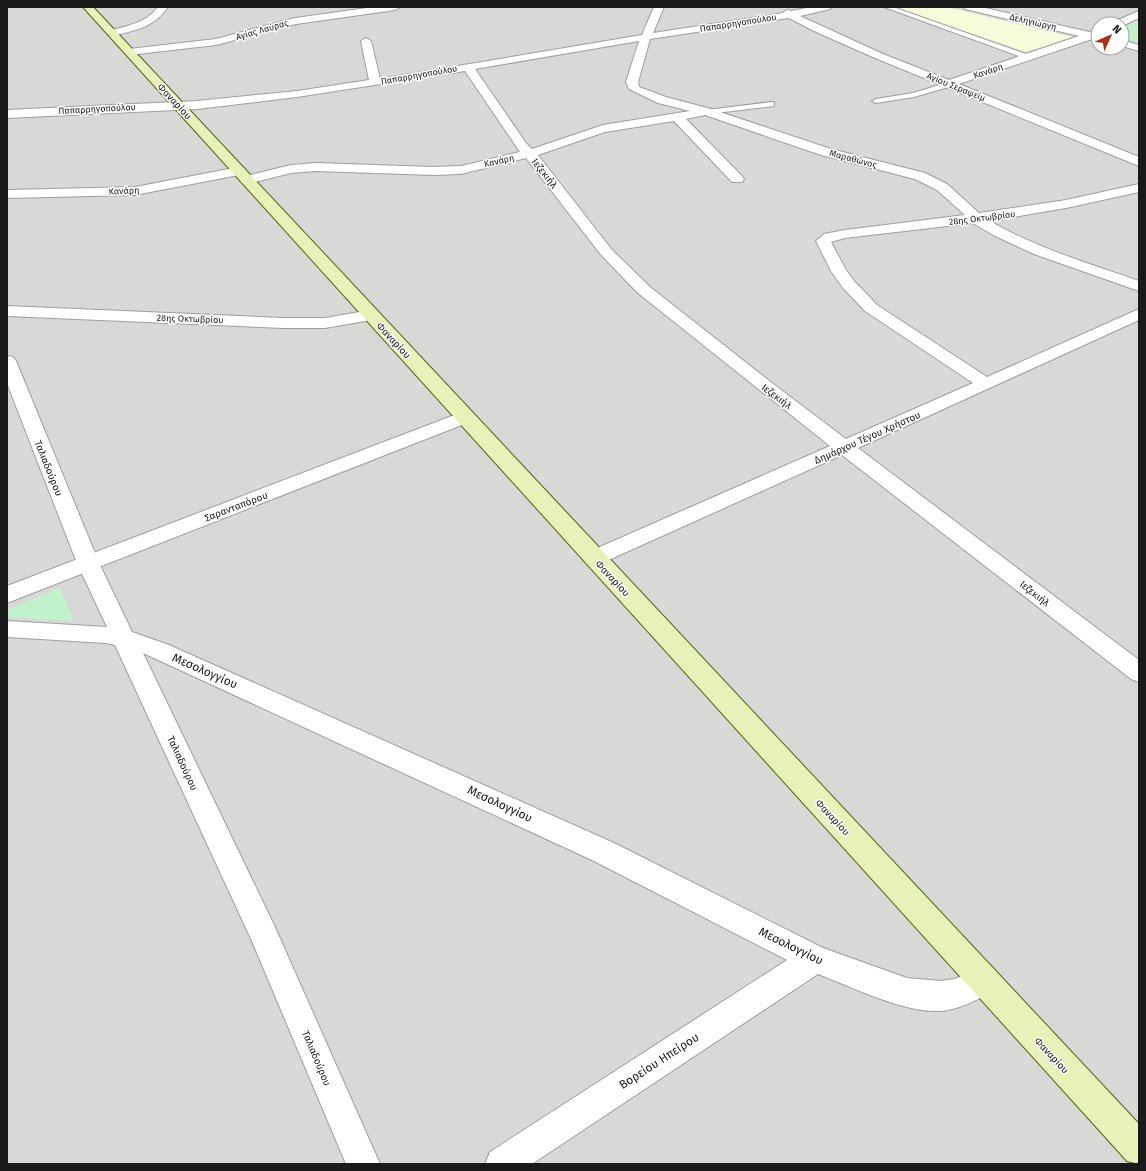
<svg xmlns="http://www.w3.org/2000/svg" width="1146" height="1171" font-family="'Fira Sans',sans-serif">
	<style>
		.residential { fill: #d8d8d7; fill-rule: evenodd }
		.education { fill: #f6fbda }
		.park { fill: #c0f3cc }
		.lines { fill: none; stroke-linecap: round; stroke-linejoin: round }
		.service-casing { stroke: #9e9e9e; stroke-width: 2 }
		.minor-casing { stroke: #9e9e9e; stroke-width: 2 }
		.tertiary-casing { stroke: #9e9e9e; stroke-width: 2 }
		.secondary-casing { stroke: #4e640e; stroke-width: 2 }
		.service { fill: #fff; fill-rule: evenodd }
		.minor { fill: #fff; fill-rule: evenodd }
		.tertiary { fill: #fff; fill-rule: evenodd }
		.secondary { fill: #e6f2b8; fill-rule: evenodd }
		.labels { text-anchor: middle; stroke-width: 3; stroke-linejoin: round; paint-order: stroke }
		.far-street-label { font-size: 9px; fill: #1a1a1a; stroke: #fff }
		.street-label { font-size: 10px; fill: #1a1a1a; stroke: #fff }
		.near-street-label { font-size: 12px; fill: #1a1a1a; stroke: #fff }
	</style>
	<rect width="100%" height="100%" fill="#ebe9e1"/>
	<path class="residential" d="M7,7H1139V1164H7ZM1098,24H1122V48H1098Z"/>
	<polygon class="education" points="893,7 947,7 1073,37 1026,52"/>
	<g class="park">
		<polygon points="1139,19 1139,43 1122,39 1122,28"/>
		<polygon points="60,588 74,621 7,617 7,610"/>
	</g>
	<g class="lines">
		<g class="service-casing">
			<g id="service">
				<polygon points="884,7 893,7 1034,57 1033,59 1027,59"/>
				<polygon points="949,82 952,82 952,86 914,97 876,103 872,101 876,99 913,93"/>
				<polygon points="771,102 774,102 774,106 707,114 703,112 707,110"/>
			</g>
		</g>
		<g class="minor-casing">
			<g id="minor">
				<path d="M158,7H168C153,28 136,30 112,36L107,33L108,31C127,26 146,23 158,7Z"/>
				<polygon points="374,7 400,7 395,10 296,24 216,45 129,55 124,52 129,49 216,39 295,18"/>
				<path d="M654,7H664L653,33L773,15L782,13L787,10L791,11L812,7H832L830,9L800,16L883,54L949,80L1079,36L965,9L963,7H981L1089,32L1098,30V36L1095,38L959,84L1139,157V166L875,58L814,31L789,18L650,39L638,82L639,87L666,97L711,109L831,149L925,173L947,184L979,213L1066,200L1139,184V192L1066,208L990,221C1036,248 1088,263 1139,281V291L1034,254L995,236L973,223L845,238L831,242L846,270L855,282L877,305L987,377L1139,309V320L858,448L1139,660V682L1131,679L842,455L602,563L594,565L586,563L583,558L586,553L830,446L638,293L602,256L526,158L461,174L434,175L316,171L291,173L247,184L242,183L240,180L242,177L291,165L316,163L434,167L461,166L520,152L465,71L297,97L197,109L7,118V110L197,101L297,91L369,80L361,41L366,38L371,41L380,79L642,35ZM639,41L626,82L629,89L658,103L690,111L603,125L532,149L526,143L475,69ZM705,115L821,155L915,179L937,190L965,215L845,230L824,234L816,241L831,271L843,288L865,311L973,383L846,439L768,380L650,287L612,250L538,155L605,132L674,121L732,182H742L744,179L742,176L686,119Z"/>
				<polygon points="1139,11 1139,18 1122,26 1122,24 1112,24 1113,22"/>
				<polygon points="1122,40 1139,45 1139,51 1122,46"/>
				<polygon points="239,167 244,168 246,171 244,174 135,195 7,198 7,190 135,187"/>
				<polygon points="7,306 283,318 325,318 371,310 377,312 379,315 377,318 371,320 325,328 283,328 7,316"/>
				<path d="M7,356L13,357L16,361L99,563L132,632L169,645L614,843L823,948L907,978L940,981L955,979L984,966L995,971L999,981L995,991C977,999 960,1010 940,1011C904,1013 852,987 818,974L532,1164H485L490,1152L787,960L594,861L143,653L274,925L380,1164H346L251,939L115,645L106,643L7,637V621L107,627L77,563L7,383Z"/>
			</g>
		</g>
		<g class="tertiary-casing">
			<polygon id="tertiary" points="465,411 472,413 474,417 472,421 7,603 7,586"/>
		</g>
		<g class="secondary-casing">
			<polygon id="secondary" points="83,7 93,7 1139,1124 1139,1164 1127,1161"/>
		</g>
		<use href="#service" class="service"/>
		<use href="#minor" class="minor"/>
		<use href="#tertiary" class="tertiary"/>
		<use href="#secondary" class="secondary"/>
	</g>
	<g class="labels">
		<g class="far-street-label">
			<text transform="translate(1033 22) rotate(13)" y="3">Δεληγιώργη</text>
			<text transform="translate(738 23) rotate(-9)" y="3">Παπαρρηγοπούλου</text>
			<text transform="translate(262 30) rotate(-16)" y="3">Αγίας Λαύρας</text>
			<text transform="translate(988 71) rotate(-19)" y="3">Κανάρη</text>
			<text transform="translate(419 75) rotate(-10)" y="3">Παπαρρηγοπούλου</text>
			<text transform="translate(956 87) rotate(22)" y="3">Αγίου Σεραφείμ</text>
			<text transform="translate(97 109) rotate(-3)" y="3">Παπαρρηγοπούλου</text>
			<text transform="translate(853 159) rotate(15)" y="3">Μαραθώνος</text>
			<text transform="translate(499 161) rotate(-13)" y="3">Κανάρη</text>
			<text transform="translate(124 191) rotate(-3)" y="3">Κανάρη</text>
			<text transform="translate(982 218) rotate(-7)" y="3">28ης Οκτωβρίου</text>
			<text transform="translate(190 319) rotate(2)" y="3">28ης Οκτωβρίου</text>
		</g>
		<g class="street-label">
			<text transform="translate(175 101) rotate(47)" y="4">Φαναρίου</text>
			<text transform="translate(545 173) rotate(52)" y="4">Ιεζεκιήλ</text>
			<text transform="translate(394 340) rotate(47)" y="4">Φαναρίου</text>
			<text transform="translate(777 396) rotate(37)" y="4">Ιεζεκιήλ</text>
			<text transform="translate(867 437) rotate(-24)" y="4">Δημάρχου Τέγου Χρήστου</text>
			<text transform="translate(49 468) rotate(68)" y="4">Ταλιαδούρου</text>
			<text transform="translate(236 506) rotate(-21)" y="4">Σαρανταπόρου</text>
			<text transform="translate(613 578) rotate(47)" y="4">Φαναρίου</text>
			<text transform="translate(1035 593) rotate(38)" y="4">Ιεζεκιήλ</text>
			<text transform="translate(183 763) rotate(65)" y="4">Ταλιαδούρου</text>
			<text transform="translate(833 817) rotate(47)" y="4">Φαναρίου</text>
			<text transform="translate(1052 1055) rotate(47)" y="4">Φαναρίου</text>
			<text transform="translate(317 1058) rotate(67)" y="4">Ταλιαδούρου</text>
		</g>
		<g class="near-street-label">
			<text transform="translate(205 671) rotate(24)" y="4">Μεσολογγίου</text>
			<text transform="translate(500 804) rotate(25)" y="4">Μεσολογγίου</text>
			<text transform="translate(791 946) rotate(26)" y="4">Μεσολογγίου</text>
			<text transform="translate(659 1061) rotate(-33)" y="4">Βορείου Ηπείρου</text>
		</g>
	</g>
	<rect width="1146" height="1171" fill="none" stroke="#1a1a1a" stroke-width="16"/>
	<g transform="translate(1110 36) rotate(45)"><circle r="19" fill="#ffffff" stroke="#a3a3a3"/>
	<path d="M0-3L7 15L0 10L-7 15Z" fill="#b22b12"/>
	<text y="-6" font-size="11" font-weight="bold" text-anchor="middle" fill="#1a1a1a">N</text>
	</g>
</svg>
